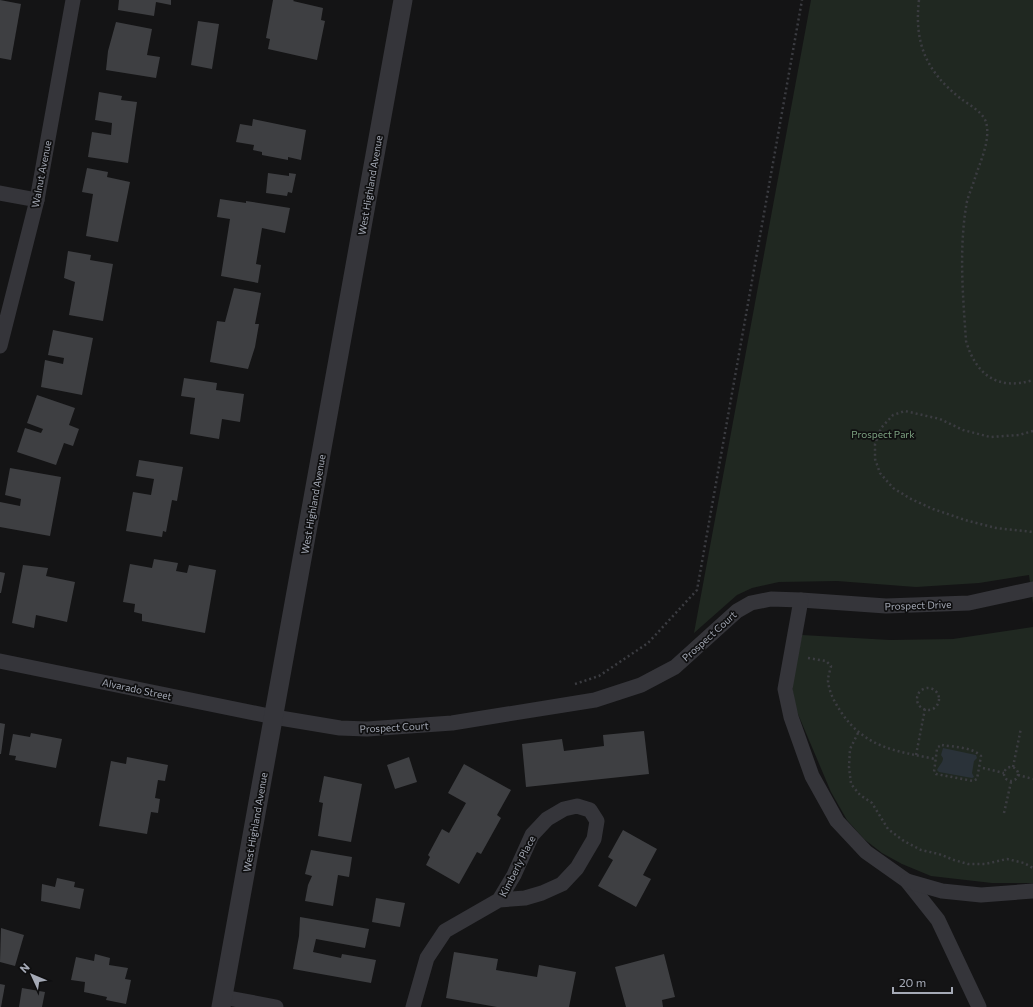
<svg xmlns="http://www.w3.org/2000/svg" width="1033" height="1007" font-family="Commissioner,sans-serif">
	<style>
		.green { fill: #202821 }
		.water { fill: #2a3239 }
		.building { fill: #3e3f42 }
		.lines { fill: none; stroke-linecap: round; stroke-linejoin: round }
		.path { stroke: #3b3c41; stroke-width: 2.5; stroke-dasharray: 2 3; stroke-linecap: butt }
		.minor { stroke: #35353a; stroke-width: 15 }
		.tertiary { stroke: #35353a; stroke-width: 19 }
		.labels { text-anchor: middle; stroke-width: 3.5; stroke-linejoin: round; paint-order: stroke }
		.street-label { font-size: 10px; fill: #a5aab6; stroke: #0f0f10 }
		.park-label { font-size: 10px; fill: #7ca180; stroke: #0f0f10 }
	</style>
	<rect width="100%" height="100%" fill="#141415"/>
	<g class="green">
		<polygon points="811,0 1033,0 1033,604 1029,575 979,583 916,587 837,581 779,582 752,588 737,595 694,633"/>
		<polygon points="1033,627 1033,883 992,883 931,876 902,864 882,853 864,839 847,820 831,792 795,707 792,684 802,635 890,640 953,639"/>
	</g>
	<path class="water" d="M943,748L976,755L977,758L974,761L972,773L974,777L972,778L939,772L937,770C939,765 943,763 943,758L941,755Z"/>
	<g class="building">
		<polygon points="0,0 21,4 11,60 0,58"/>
		<polygon points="119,0 171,0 171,5 156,2 154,16 118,10"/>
		<polygon points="273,0 294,0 293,1 323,8 321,20 325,21 317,60 268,49 270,39 266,38"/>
		<polygon points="198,21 219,24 212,69 191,65"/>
		<polygon points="116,22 152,29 147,55 160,57 156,78 106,70 108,51"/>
		<polygon points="99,92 122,96 121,100 137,102 128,163 88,157 92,132 111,135 112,123 95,120"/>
		<polygon points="253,119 306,130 301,160 288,157 288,160 262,155 262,152 253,150 254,145 236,142 240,124 252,126"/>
		<polygon points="87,168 108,172 107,177 130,182 118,242 86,236 93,194 82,192"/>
		<polygon points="268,173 289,176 289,173 296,174 292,193 288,192 287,196 266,193"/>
		<polygon points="220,199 246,203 246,201 290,208 285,233 262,228 256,264 261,265 258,283 221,276 230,219 217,217"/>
		<polygon points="68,251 91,255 90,260 113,264 103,321 69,315 75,282 64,278"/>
		<polygon points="234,288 261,293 255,324 259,324 255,347 248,369 210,362 217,321 225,322"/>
		<polygon points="53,330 93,338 82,395 41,387 45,360 63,364 64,358 48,355"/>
		<polygon points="184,378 217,383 216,390 244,394 240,422 222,419 219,439 190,434 195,398 181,396"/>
		<polygon points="37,395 75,408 69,425 79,429 73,446 64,443 56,465 17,452 25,428 41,433 43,429 27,423"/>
		<polygon points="139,460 183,467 177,501 172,500 166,532 163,531 162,537 126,531 133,492 151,495 154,479 136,476"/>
		<polygon points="10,468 61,477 50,536 0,527 0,502 20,506 21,499 5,495"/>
		<polygon points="154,559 178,563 176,571 187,573 189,565 216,570 205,633 142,621 142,614 134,612 135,604 123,602 130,564 152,568"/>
		<polygon points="23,565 48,568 46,576 75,582 67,622 36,615 34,628 12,623"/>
		<polygon points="0,572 5,573 1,593 0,593"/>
		<polygon points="0,723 5,724 1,754 0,754"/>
		<polygon points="644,731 649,774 526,787 522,744 562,739 564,751 604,746 603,735"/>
		<polygon points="31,733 62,739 56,768 15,760 16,756 9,755 13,734 30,737"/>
		<polygon points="127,757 168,765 165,781 158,780 155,798 160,799 158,813 151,812 147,834 99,826 111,761 126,764"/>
		<polygon points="409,757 417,782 395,789 387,765"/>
		<polygon points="464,764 511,790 497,815 501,818 481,854 477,852 459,884 426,865 430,857 428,855 442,829 449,833 466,803 448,793"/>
		<polygon points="324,776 362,784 351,842 318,836 323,803 319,802"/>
		<polygon points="623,830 657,849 643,875 651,879 636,907 598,886 613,860 608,857"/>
		<polygon points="311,850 352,857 349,877 338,875 333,906 305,901 308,885 312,876 305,874"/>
		<polygon points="57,878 75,882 74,887 84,889 80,909 41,901 42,884 55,887"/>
		<polygon points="376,898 405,903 400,927 372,922"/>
		<polygon points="300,917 369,929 365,948 316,939 313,952 341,958 342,954 376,960 371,983 293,969 299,936"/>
		<polygon points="1,928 24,935 15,966 0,962"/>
		<polygon points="454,952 498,959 496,970 537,977 539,965 576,972 569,1007 497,1007 446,998"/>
		<polygon points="95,954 110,958 109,965 128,968 125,979 131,980 126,1004 106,1000 107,997 84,992 85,982 71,980 76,957 94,961"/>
		<polygon points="664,954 675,997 662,1000 663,1007 626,1007 615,967"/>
		<polygon points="0,984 5,985 1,1007 0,1007"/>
		<polygon points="22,988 45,992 42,1007 19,1007"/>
	</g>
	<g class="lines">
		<g class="path">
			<path d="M919,0C914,43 926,71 960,98C969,105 982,111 986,122C991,140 980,162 975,178C972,188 967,198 966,207C959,252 963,296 966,341C976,375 998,391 1033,380"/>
			<polyline points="1033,431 1019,435 990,437 963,430 940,419 905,411 893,415 881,428 875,444 875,459 880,473 893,488 911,499 933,509 965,520 996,528 1033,532"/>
			<path d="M808,658L826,661L831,666C830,671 828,676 828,681C829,692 835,703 841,712C865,748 896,751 935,759"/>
			<polyline points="575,684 599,676 648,643 697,590 802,0"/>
			<circle cx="928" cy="699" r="11"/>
			<polyline points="858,733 850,749 849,767 851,784 860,795 872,803 888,829 904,841 921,850 939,854 954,860 968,864 985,864 1007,859 1024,863 1033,868"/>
			<path d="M942,745C954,747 972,747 981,756L977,779L973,781L936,774L934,772L937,749L938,747Z"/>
			<polyline points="916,755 925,709"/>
			<circle cx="1011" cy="774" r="7"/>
			<polyline points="1013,767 1021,728"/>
			<polyline points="983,768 1004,773"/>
			<polyline points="1018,775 1033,779"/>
			<polyline points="1004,813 1011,782"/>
		</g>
		<g class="minor">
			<polyline points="0,193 37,200"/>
			<polyline points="0,346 37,200 73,0"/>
			<polyline points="801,600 886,606 969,603 1033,589"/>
			<polyline points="0,661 274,717 340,728 367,729 452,723 595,700 641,685 675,667 737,611 751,603 771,599 801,600 785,689 791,717 812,776 837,821 866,852 907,881 938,920 979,1007"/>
			<polyline points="907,881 942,891 981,895 1033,891"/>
			<polyline points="223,997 276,1007"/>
			<polyline points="413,1007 427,958 445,931 499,900 525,898 542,893 562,884 577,868 594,839 597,821 590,810 577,806 564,809 547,819 532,835 514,875 499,900"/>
		</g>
		<polyline class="tertiary" points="221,1007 403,0"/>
	</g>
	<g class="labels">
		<g class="street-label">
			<text transform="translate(41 174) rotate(-79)" y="4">Walnut Avenue</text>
			<text transform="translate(370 185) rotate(-80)" y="4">West Highland Avenue</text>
			<text transform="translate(313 504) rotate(-80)" y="4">West Highland Avenue</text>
			<text transform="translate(918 605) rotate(-2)" y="4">Prospect Drive</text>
			<text transform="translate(709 636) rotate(-42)" y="4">Prospect Court</text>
			<text transform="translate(137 689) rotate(12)" y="4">Alvarado Street</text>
			<text transform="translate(394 727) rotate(-3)" y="4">Prospect Court</text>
			<text transform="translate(255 822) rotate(-80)" y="4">West Highland Avenue</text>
			<text transform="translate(517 866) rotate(-63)" y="4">Kimberly Place</text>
		</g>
		<g class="park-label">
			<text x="883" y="438">Prospect Park</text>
		</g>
	</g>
	<g transform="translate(32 975) rotate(314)" stroke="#0f0f10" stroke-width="3" paint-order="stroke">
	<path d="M0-3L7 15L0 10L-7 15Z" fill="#a5aab6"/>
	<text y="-6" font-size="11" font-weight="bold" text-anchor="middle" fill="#a5aab6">N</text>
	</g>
	<path d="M893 987v6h59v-6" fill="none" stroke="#a5aab6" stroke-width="2"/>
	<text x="899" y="987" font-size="12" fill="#a5aab6" stroke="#0f0f10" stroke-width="3" paint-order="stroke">20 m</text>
</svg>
